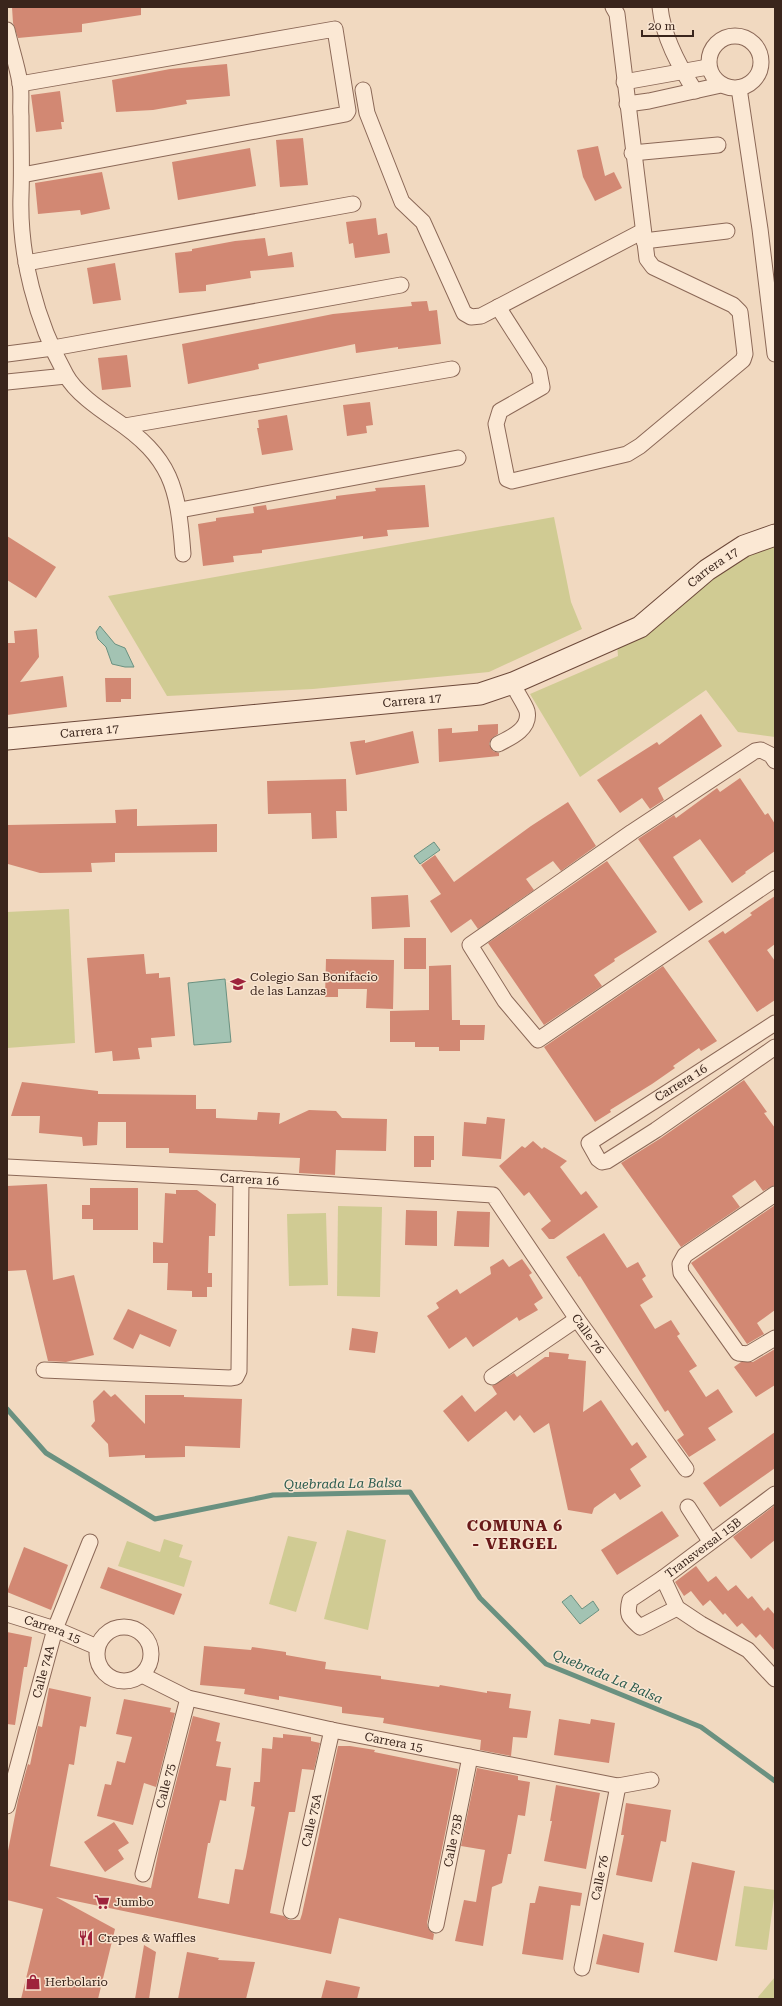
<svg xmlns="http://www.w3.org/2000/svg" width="782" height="2006" font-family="'Roboto Serif',serif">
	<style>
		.green { fill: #d0cb93 }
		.water { fill: #a3c3b3; stroke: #6a9180 }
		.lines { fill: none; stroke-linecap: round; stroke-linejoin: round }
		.stream { stroke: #6a9180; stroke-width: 5 }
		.building { fill: #d28873 }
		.street-casing { stroke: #8b6857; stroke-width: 17 }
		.secondary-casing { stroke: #6d493a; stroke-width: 23 }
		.street { stroke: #fbe8d4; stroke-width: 15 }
		.secondary { stroke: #fbe8d4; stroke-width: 21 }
		.labels { text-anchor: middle; stroke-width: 3; stroke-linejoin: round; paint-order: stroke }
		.street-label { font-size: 12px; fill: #3a251c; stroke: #f8e4d0 }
		.poi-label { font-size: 12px; fill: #3a251c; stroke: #f8e4d0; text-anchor: start }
		.water-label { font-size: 13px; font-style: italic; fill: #2a5b4e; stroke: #f8e4d0 }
		.district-label { font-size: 16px; font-weight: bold; letter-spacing: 1px; fill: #691919; stroke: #f8e4d0 }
	</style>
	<rect width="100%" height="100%" fill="#f1d9c0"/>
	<g class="green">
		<polygon points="554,517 571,602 582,629 489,672 313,689 167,696 108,596"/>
		<polygon points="775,541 775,737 738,732 706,690 580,777 530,694 618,656 617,644 710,575"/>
		<polygon points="69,909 75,1043 7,1048 7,912"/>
		<polygon points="338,1206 382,1207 380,1297 337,1296"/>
		<polygon points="326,1213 328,1285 289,1286 287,1214"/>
		<polygon points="347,1530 386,1540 368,1630 324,1619"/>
		<polygon points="288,1536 317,1542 296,1612 269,1604"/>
		<polygon points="164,1539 183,1545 179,1557 192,1561 184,1587 118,1566 127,1541 160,1552"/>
		<polygon points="744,1886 775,1890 767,1950 735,1946"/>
		<polygon points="775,1977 775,1999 759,1999 758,1997"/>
	</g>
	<g class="water">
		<polygon points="100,626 115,644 125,648 134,667 125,667 112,664 106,647 98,639 96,632"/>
		<polygon points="434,842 440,850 420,864 414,856"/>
		<polygon points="225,979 231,1042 194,1045 188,983"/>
		<polygon points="571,1595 582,1609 593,1601 599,1610 580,1624 562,1602"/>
	</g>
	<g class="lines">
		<polyline class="stream" points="7,1409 46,1453 155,1519 273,1495 410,1492 480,1598 546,1664 701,1727 775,1781"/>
	</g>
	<g class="building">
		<polygon points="12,7 141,7 141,15 82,24 82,32 18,38 13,23"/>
		<polygon points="227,64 230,96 186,100 187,104 153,110 116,112 112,80 170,69"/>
		<polygon points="60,91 64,122 61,122 62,129 36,132 31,95"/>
		<polygon points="303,138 308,185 280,187 276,140"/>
		<polygon points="598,146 605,176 614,172 622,188 595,201 583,177 577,150"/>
		<polygon points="250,148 256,186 178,200 172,162"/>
		<polygon points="102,172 110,209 81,215 80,210 38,214 35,183"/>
		<polygon points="376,218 378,235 387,233 390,253 355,258 353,243 349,244 346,222"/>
		<polygon points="265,238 268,256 292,252 294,267 250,271 251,278 206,285 206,291 179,293 175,253 192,251 192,249 235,241"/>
		<polygon points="115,263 121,300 93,304 87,268"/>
		<polygon points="427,301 429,311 437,310 441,344 398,349 398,347 356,353 355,344 258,364 259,369 188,384 182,344 333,314 412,306 411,302"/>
		<polygon points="127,355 131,387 102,390 98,358"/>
		<polygon points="370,402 373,425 366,426 367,433 347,436 343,405"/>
		<polygon points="287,415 293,450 262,455 257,428 259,428 258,420"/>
		<polygon points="425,485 429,527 387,530 388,536 363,539 363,536 262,550 262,553 233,556 234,562 203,566 198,524 216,521 216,518 254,513 253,507 266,505 267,510 336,499 336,496 376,491 375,488"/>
		<polygon points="7,536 56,567 36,598 7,580"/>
		<polygon points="37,629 39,657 20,682 63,676 67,707 7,715 7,643 15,643 14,631"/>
		<polygon points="105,678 131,678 131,699 121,699 121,702 106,702"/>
		<polygon points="701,714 722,746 658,788 664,800 650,809 642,798 620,813 597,780 657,742 659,745"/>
		<polygon points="498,724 498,734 491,739 489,744 493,751 499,753 499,756 439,762 438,729 452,728 452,733 478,731 478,725"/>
		<polygon points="413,731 419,763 356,775 350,742 365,740 365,743"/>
		<polygon points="740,778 765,815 768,813 775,824 775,851 745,872 746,873 732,883 700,839 673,857 703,902 689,911 638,839 674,815 676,818 717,788 720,792"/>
		<polygon points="346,779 347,811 336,811 337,838 312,839 311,813 268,814 267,781"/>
		<polygon points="568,802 596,846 561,871 553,861 526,879 534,890 478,929 471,919 451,933 430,901 441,894 421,865 435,855 454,882 531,826"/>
		<polygon points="137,809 137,826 217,824 217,852 115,853 115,862 91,863 92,872 40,873 8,864 7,825 116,823 115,810"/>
		<polygon points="607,861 657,932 614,959 615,961 594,975 602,986 544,1025 488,943"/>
		<polygon points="408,895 410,927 372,929 371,897"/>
		<polygon points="775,896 775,944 767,950 775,961 775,1000 757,1012 708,941 723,931 725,934 752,915 750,913"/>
		<rect x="404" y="938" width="22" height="31"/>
		<polygon points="144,954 146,974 159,973 159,978 170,977 175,1036 151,1038 152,1047 138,1048 140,1059 113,1061 112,1051 95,1053 87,958"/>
		<polygon points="326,959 394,960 393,1009 366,1008 367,989 338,989 338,997 325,997"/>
		<polygon points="451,965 452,1020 460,1020 460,1025 485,1025 484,1040 460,1040 460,1051 439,1051 439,1047 415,1047 415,1042 390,1042 390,1011 429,1010 429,966"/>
		<polygon points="663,966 717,1041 701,1051 699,1048 673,1066 675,1068 652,1084 610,1110 611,1112 595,1122 544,1047"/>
		<polygon points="744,1080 767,1112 764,1113 775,1128 775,1185 763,1191 755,1180 732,1196 740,1207 681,1247 621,1163 661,1138"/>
		<polygon points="22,1082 98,1091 98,1094 196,1095 196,1109 216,1109 216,1118 257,1120 258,1112 280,1113 279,1124 309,1110 336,1111 342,1118 387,1119 386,1151 336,1150 335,1175 299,1173 300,1158 169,1153 169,1148 126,1148 126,1122 98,1122 97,1145 83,1146 82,1137 39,1133 40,1116 11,1116"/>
		<polygon points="487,1117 505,1119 501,1159 462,1156 464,1122 486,1124"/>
		<polygon points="414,1136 434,1136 434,1160 431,1160 431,1167 414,1167"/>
		<polygon points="533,1141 542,1149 544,1147 567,1161 560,1167 581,1195 586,1191 598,1207 554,1239 549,1239 541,1229 551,1221 529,1192 524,1196 499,1166 522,1146 525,1148"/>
		<polygon points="47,1184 53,1280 74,1275 94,1355 66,1362 48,1361 26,1270 8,1271 7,1186"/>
		<polygon points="90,1188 138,1188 138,1230 93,1230 93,1219 82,1219 82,1205 90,1205"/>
		<polygon points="176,1190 197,1190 216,1204 215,1236 209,1236 208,1273 212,1273 212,1287 207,1287 207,1297 192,1297 192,1291 167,1290 168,1263 153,1263 153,1242 163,1243 165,1193 176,1194"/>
		<polygon points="775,1205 775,1310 757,1323 764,1334 747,1344 691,1263"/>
		<polygon points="406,1210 437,1211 437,1246 405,1245"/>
		<polygon points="457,1211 490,1212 489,1247 454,1246"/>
		<polygon points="604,1233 627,1268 638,1262 646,1276 642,1279 653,1297 640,1305 655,1329 671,1320 680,1334 677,1336 697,1366 689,1371 706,1397 718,1389 733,1412 708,1428 716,1440 689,1457 677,1440 684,1435 668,1410 665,1412 580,1276 579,1277 566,1257"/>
		<polygon points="503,1259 509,1267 522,1259 532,1273 529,1275 543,1298 534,1304 538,1310 519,1321 517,1317 473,1347 466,1337 449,1349 427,1316 439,1308 436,1303 457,1289 460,1294 491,1274 490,1267"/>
		<polygon points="128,1309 177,1330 170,1347 140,1334 133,1349 113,1339"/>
		<polygon points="352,1328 378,1332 375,1353 349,1350"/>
		<polygon points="775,1349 775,1385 756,1397 734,1367 741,1362 753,1362"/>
		<polygon points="549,1352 569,1354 568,1359 586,1361 583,1412 601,1400 632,1446 637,1442 647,1457 630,1469 641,1486 620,1500 615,1493 594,1508 592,1514 568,1510 549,1423 534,1433 520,1415 514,1421 506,1411 468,1442 443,1411 462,1395 475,1412 497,1394 492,1386 514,1373 517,1377 545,1357 549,1357"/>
		<polygon points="104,1390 111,1397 115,1394 145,1424 145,1395 184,1395 184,1397 242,1399 240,1448 185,1446 185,1457 145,1458 145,1455 109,1457 108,1444 91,1426 95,1421 93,1401"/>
		<polygon points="775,1432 775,1468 720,1507 703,1483"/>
		<polygon points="775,1505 775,1540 751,1559 733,1537"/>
		<polygon points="662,1511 679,1536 617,1575 601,1550"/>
		<polygon points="24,1547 68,1565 51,1610 7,1592"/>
		<polygon points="696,1566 708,1582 716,1576 728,1591 736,1585 748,1599 752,1596 764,1611 768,1607 775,1615 775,1651 760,1634 756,1638 742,1623 737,1627 725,1613 723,1615 710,1600 703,1606 691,1591 684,1596 675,1582"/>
		<polygon points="108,1567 182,1594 174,1615 100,1588"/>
		<polygon points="7,1632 32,1637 27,1667 24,1667 15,1725 7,1724"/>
		<polygon points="204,1646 251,1650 252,1647 286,1652 286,1655 326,1662 325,1669 381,1676 381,1679 439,1687 440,1685 487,1693 487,1691 511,1694 509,1708 531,1711 527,1738 513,1737 511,1756 480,1750 481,1740 383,1723 384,1718 342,1713 342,1707 279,1696 279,1700 244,1694 245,1689 200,1685"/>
		<polygon points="49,1688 91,1697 86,1727 80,1726 74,1765 69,1764 50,1866 151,1888 159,1849 193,1716 220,1723 216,1741 221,1742 216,1766 231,1768 226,1801 220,1800 210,1843 208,1843 198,1898 229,1904 235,1869 243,1870 246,1857 255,1807 251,1806 254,1782 260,1782 262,1748 272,1749 273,1737 283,1738 283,1734 311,1737 311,1741 320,1743 314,1770 302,1769 295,1812 289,1812 270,1913 284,1916 289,1920 300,1920 302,1914 338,1746 350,1746 375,1750 374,1752 458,1769 427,1923 428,1928 434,1934 433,1940 339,1918 331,1954 56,1897 115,1929 98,1999 21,1999 43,1909 7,1900 7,1856 18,1800 28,1764 30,1765 38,1726 42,1727"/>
		<polygon points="124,1699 171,1708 170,1712 175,1713 156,1787 144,1783 133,1825 97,1816 105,1784 111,1785 117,1761 125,1763 132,1737 116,1734"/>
		<polygon points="559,1719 590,1724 591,1719 615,1723 609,1763 554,1755"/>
		<polygon points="477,1768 518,1776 518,1780 530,1782 525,1816 518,1815 511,1854 508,1854 502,1883 492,1887 483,1946 455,1941 464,1900 476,1902 485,1850 461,1846"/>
		<polygon points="556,1785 600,1793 586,1869 544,1861 552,1821 550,1821"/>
		<polygon points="626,1803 671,1810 666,1842 661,1841 652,1882 616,1875 624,1835 621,1835"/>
		<polygon points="114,1822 129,1843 118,1850 124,1859 105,1872 84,1842"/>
		<polygon points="692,1862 735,1871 717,1961 674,1952"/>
		<polygon points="539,1886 582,1893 580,1906 571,1905 563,1960 522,1954 530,1903 535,1903"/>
		<polygon points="603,1934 644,1943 639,1973 596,1964"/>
		<polygon points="144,1945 156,1952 149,1999 135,1999"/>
		<polygon points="187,1952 219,1958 218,1960 255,1962 246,1999 178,1999"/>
		<polygon points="326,1980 360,1987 357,1999 321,1999"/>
	</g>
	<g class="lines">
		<g class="street-casing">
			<g id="street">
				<path d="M660,7C663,37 679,66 695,91"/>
				<path d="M7,30C11,48 17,65 20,83C22,94 20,106 21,116C21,143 22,169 21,195C19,256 36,321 66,375C75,392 98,408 114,419C172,458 178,487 183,554"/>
				<circle cx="735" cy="62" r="26"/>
				<polyline points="624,82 708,67"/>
				<polyline points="20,84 335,29 348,111 346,114 22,175"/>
				<polyline points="739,88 760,229 775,354"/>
				<polyline points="363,90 367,113 402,202 423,222 464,313 471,317 481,316 643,231"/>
				<polyline points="627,104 649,101 721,85"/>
				<polyline points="632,153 718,145"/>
				<polyline points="644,241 727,231"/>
				<polyline points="26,263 353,204"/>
				<polyline points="498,307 539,371 542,387 500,411 496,424 507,479 512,481 627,454 640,446 743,360 745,354 740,312 733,305 653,267 647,259 617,14 613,7"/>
				<polyline points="7,354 53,348 401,285"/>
				<polyline points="7,382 66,376"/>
				<polyline points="125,426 452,369"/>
				<polyline points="180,510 458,458"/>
				<path d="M498,744C510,738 531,729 527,711C524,702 516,693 513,683"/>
				<polyline points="775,761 771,755 761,750 755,751 632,832 470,945 505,1001 538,1040 775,879"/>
				<polyline points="775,1023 589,1143 598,1159 602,1162 607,1161 656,1130 775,1047"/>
				<path id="s1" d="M7,1167L241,1179L493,1195L577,1319L686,1469"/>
				<polyline points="775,1194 685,1255 680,1264 681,1273 738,1353 748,1354 775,1338"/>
				<polyline points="44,1370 230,1378 236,1377 239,1371 241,1179"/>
				<polyline points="492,1377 577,1319"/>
				<polyline points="688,1507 710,1541"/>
				<polyline points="663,1578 677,1608 701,1624 748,1650 775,1679"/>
				<path id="s2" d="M677,1608L640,1627C629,1617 626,1615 630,1600L663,1578L775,1494"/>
				<path id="s3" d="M7,1614L55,1629L97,1647"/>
				<circle cx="124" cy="1654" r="27"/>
				<path id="s4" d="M142,1675L188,1698L332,1730L618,1786L651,1780"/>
				<path id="s5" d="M7,1806L55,1629L90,1542"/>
				<path id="s6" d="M143,1874L188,1698"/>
				<path id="s7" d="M291,1911L332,1730"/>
				<path id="s8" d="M436,1925L470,1757"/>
				<path id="s9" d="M582,1968L618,1786"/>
			</g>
		</g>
		<g class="secondary-casing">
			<g id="secondary">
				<path id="s10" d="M7,739L480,694L513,683L640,627L707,570L744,546L775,535"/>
			</g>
		</g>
		<use href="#street" class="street"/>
		<use href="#secondary" class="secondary"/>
	</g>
	<defs>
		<g id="school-bare" transform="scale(1.2)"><path d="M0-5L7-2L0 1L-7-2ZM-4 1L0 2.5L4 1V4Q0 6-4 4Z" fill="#9e233c" stroke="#f8e4d0" stroke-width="2.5" paint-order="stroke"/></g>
		<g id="supermarket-bare" transform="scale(1.2)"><path d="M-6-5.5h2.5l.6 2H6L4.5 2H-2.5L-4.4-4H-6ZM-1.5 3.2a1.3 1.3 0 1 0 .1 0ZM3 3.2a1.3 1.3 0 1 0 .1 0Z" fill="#9e233c" stroke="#f8e4d0" stroke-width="2.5" paint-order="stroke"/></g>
		<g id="restaurant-bare" transform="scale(1.2)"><path d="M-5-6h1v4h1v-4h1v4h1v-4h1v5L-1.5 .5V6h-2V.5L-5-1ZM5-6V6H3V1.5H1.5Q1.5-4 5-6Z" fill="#9e233c" stroke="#f8e4d0" stroke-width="2.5" paint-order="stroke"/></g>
		<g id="shop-bare" transform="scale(1.2)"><path d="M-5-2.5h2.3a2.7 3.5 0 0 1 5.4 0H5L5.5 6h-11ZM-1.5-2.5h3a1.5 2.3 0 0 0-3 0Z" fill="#9e233c" stroke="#f8e4d0" stroke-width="2.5" paint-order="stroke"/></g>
	</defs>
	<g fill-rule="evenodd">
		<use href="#school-bare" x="238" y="984"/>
		<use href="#supermarket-bare" x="102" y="1902"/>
		<use href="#restaurant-bare" x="86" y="1938"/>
		<use href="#shop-bare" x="33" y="1982"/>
	</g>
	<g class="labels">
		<g class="street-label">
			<text dy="4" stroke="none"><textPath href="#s10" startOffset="743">Carrera 17</textPath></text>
			<text dy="4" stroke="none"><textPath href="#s10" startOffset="407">Carrera 17</textPath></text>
			<text dy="4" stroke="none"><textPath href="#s10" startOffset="83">Carrera 17</textPath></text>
			<text transform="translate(681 1083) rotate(-32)" y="4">Carrera 16</text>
			<text dy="4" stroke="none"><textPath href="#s1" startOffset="243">Carrera 16</textPath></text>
			<text dy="4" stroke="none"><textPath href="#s1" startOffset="655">Calle 76</textPath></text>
			<text dy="4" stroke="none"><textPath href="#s2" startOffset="163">Transversal 15B</textPath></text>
			<text dy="4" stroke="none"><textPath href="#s3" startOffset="48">Carrera 15</textPath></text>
			<text dy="4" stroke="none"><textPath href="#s5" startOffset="139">Calle 74A</textPath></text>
			<text dy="4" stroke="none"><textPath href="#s4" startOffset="262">Carrera 15</textPath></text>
			<text dy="4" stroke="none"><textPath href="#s6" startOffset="91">Calle 75</textPath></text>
			<text dy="4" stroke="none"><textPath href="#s7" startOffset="93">Calle 75A</textPath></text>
			<text dy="4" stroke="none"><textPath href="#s8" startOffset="86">Calle 75B</textPath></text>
			<text dy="4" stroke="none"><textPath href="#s9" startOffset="92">Calle 76</textPath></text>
		</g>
		<g class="poi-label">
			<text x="250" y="981">Colegio San Bonifacio<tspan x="250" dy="14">de las Lanzas</tspan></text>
			<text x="114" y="1906">Jumbo</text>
			<text x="98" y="1942">Crepes &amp; Waffles</text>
			<text x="45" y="1986">Herbolario</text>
		</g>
		<g class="water-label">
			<text transform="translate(343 1483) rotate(-1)" y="5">Quebrada La Balsa</text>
			<text transform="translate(608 1676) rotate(23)" y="5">Quebrada La Balsa</text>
		</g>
		<g class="district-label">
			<text x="515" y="1531">COMUNA 6<tspan x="515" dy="18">- VERGEL</tspan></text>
		</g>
	</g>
	<rect width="782" height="2006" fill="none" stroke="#3a251c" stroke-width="16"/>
	<path d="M642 30v6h51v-6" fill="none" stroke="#3a251c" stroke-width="2"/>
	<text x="648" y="30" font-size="12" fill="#3a251c" stroke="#f8e4d0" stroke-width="3" paint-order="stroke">20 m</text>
</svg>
